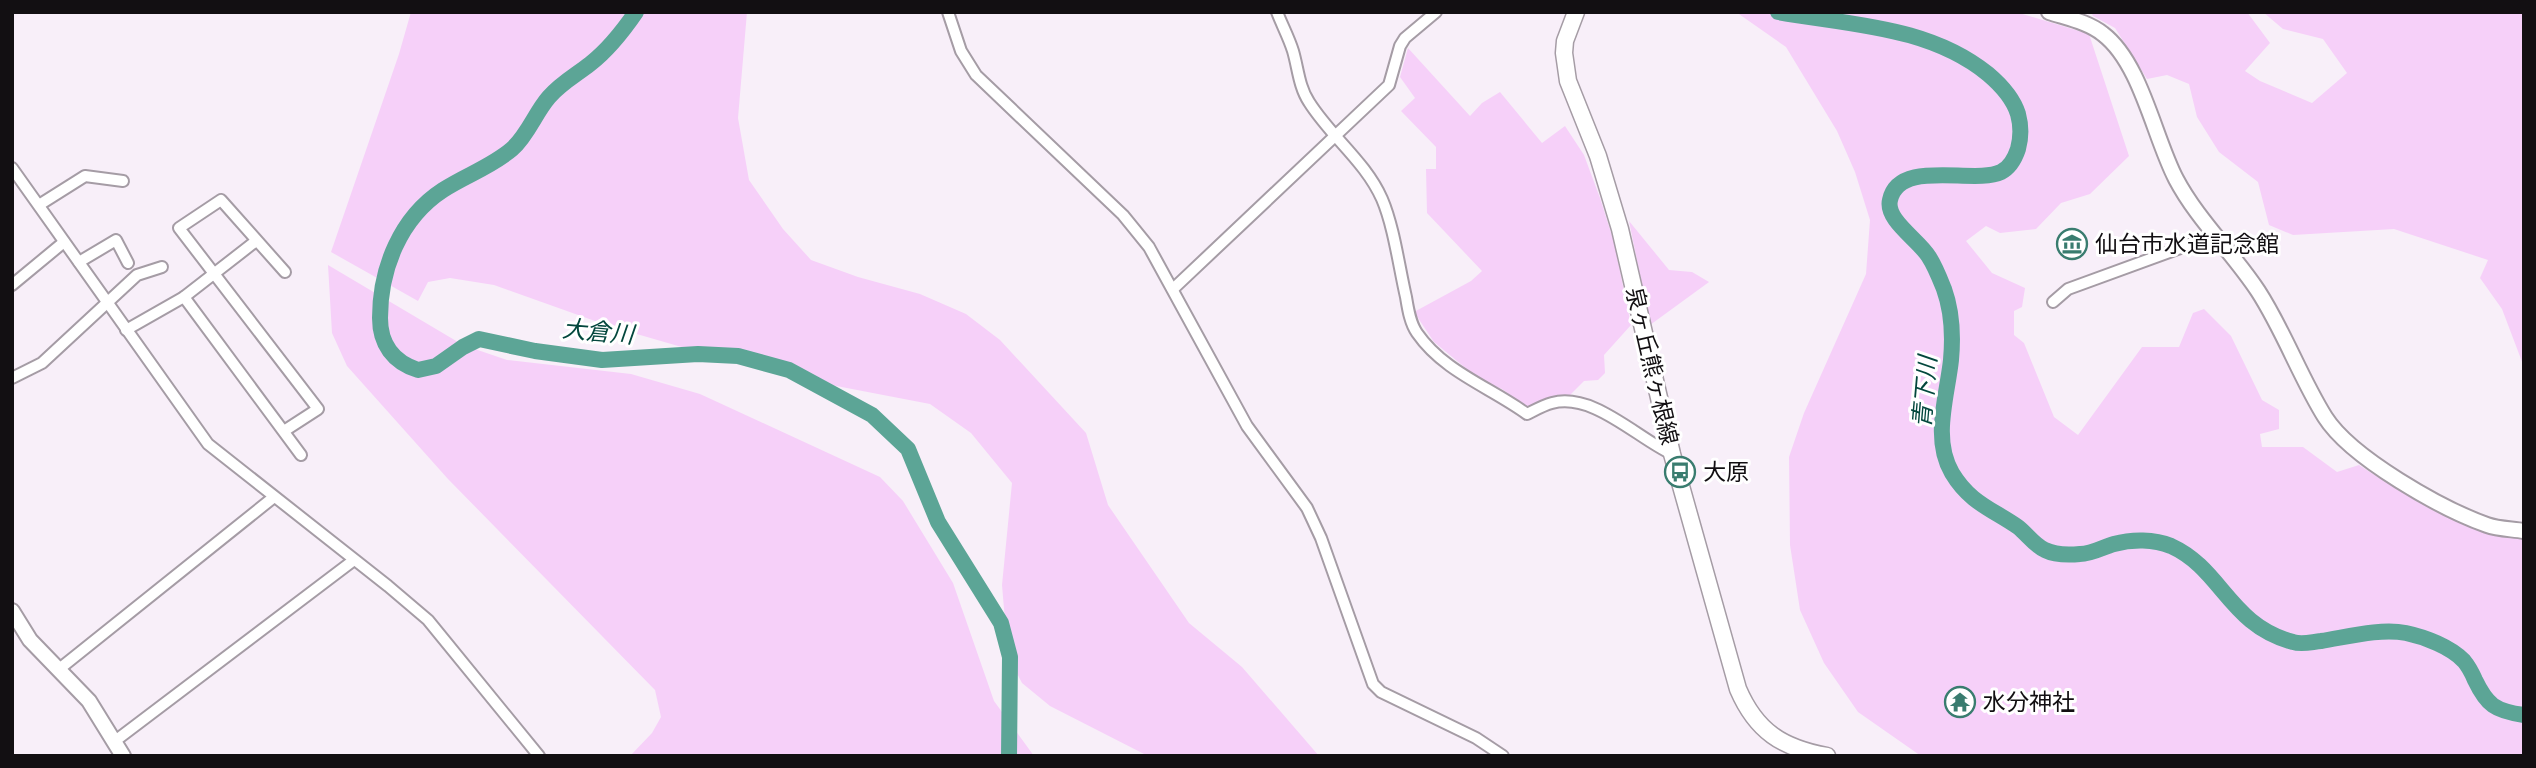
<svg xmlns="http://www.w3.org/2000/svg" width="2536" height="768" font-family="'IBM Plex Sans','Noto Sans JP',sans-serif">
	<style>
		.green { fill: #f6d0f9 }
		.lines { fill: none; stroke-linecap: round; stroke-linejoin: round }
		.river { stroke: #5ca596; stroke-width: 16 }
		.minor-casing { stroke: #a59ca5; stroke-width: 14 }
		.tertiary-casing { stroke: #a59ca5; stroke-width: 18 }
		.secondary-casing { stroke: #a59ca5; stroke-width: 19 }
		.minor { stroke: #fff; stroke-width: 10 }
		.tertiary { stroke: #fff; stroke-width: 14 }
		.secondary { stroke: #fff; stroke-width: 16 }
		.labels { text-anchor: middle; stroke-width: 6; stroke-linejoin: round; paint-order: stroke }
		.poi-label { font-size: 23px; fill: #120f12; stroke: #fff; text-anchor: start }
		.street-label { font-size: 23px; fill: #120f12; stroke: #fff }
		.water-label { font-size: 24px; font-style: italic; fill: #03473d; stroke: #fff }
	</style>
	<rect width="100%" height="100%" fill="#f8eff9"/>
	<g class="green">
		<polygon points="411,12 747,12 738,118 749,180 783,229 811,260 858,277 920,294 966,314 1000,340 1086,433 1108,505 1189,623 1242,667 1319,756 1148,756 1050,706 1022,683 1008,656 1002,585 1012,483 971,433 930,404 800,379 692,350 609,326 494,285 450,278 428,282 418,301 331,252 399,54"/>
		<path d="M1736,12H2016L2089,34L2129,156L2090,194L2061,203L2036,229L2000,233L1986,226L1966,241L1992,273L2025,288L2022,307L2014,311V335L2024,343L2054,417L2078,435L2142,347H2179L2193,313L2204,309L2231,336L2262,400L2279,410V429L2260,434L2262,447H2303L2337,472L2359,465C2409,497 2463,535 2524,538V756H1921L1858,712L1824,663L1800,610L1790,545L1789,457L1804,413L1866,274L1870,220L1855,172L1837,131L1786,47Z"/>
		<polygon points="2091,12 2247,12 2270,43 2245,71 2260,81 2312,103 2347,73 2323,39 2283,29 2263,12 2524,12 2524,367 2502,309 2480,278 2488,260 2394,229 2293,235 2269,225 2258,182 2219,152 2197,117 2189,84 2167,75 2147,79 2115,28 2093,16"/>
		<polygon points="1408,48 1470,116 1482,103 1500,92 1542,143 1565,126 1584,155 1600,198 1614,242 1631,325 1604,355 1605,373 1598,380 1584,381 1568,397 1528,408 1502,389 1480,380 1434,342 1414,312 1471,281 1482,271 1427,213 1426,169 1436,169 1436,147 1401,111 1415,98 1400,77"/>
		<polygon points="1629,221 1669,270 1692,272 1709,282 1650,325"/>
		<polygon points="328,265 463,345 507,360 631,374 700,394 880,477 903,501 953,583 994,701 1034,756 630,756 652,733 661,717 655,690 448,479 347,366 332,333"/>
	</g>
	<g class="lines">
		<g class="river">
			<path d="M636,12C623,31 608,50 590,64C576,75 561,83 549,97C535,113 528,135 512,149C491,167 466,175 443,190C400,218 380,269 380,318C380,344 393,362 418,370L436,366L463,347L479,339L535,351L602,360L698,354L738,356L789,370L872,415L908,449L938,522L1001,623L1010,657L1009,756"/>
			<path d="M1778,12C1850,25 1929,26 1988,74C2001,85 2013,98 2018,114C2021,125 2021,138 2018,149C2015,158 2009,168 2001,172C1974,185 1899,158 1890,200C1885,220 1919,240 1929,257C1935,266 1940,279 1944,289C1952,311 1953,338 1951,360C1947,397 1932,439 1952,473C1970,503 1992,509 2018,527C2027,534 2034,545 2045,550C2055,555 2069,555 2080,554C2092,554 2103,547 2114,544C2132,539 2154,539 2171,546C2222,569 2229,625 2293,642C2302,645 2311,642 2321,641C2347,637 2380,628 2406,633C2425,637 2451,647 2464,661C2469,667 2472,673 2475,680C2487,705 2495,711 2524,715"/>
		</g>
		<g class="minor-casing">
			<g id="minor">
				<polyline points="948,12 961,51 976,75 1123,215 1149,247 1247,426 1307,508 1321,538 1373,684 1381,692 1476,738 1503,756"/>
				<path d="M1277,12C1282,25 1289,38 1293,51C1298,68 1299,87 1309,102C1331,137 1365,161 1382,199C1394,227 1399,267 1406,297C1408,309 1410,323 1417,333C1444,372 1490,387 1527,414C1535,410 1544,405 1552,403C1593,392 1637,438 1672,454"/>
				<polyline points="12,168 208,444 388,586 428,620 539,756"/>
				<polyline points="39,205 85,176 123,181"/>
				<polyline points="79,262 116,240 128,263"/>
				<polyline points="12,285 64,242"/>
				<polyline points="1173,289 1389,85 1400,46 1405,38 1436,12"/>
				<polyline points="184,297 301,455"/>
				<polyline points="2053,302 2068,289 2216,235"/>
				<polyline points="126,330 184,297 256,241"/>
				<polyline points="12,378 42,363 137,275 162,267"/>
				<polyline points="284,431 318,409 179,228 221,200 285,272"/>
				<polyline points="58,670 274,497"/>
				<polyline points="115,741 354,560"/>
			</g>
		</g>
		<g class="tertiary-casing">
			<g id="tertiary">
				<path d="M2049,12C2067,18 2088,22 2103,34C2141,63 2154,137 2176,179C2197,219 2233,253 2258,291C2284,331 2300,377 2325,417C2351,458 2442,509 2487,525C2498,529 2512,529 2524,531"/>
				<polyline points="12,611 30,640 89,701 123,756"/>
			</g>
		</g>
		<g class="secondary-casing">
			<path id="secondary" d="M1576,12L1565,41L1564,53L1568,81L1598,156L1620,229L1672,454L1738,689C1756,731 1782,748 1827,756"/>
		</g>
		<use href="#minor" class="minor"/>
		<use href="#tertiary" class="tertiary"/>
		<use href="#secondary" class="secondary"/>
	</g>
	<defs>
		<g id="museum-ring" transform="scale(1.575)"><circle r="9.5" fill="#fff" stroke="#397c6f" stroke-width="1.5"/><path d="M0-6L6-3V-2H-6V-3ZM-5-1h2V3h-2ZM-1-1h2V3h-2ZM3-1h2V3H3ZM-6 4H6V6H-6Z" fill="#397c6f"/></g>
		<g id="bus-ring" transform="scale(1.575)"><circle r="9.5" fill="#fff" stroke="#397c6f" stroke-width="1.5"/><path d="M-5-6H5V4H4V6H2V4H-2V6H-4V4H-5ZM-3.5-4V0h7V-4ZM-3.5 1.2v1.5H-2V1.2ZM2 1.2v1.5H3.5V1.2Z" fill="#397c6f"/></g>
		<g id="temple-ring" transform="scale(1.575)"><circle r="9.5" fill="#fff" stroke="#397c6f" stroke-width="1.5"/><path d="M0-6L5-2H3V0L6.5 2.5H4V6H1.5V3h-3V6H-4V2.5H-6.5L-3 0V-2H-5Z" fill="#397c6f"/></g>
	</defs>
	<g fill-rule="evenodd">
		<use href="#museum-ring" x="2072" y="244"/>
		<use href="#bus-ring" x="1680" y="472"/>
		<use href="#temple-ring" x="1960" y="702"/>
	</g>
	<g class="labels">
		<g class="poi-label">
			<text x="2095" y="252">仙台市水道記念館</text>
			<text x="1703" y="480">大原</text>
			<text x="1983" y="710">水分神社</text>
		</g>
		<g class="street-label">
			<text transform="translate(1652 366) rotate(77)" y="8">泉ヶ丘熊ヶ根線</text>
		</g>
		<g class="water-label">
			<text transform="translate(598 332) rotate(5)" y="8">大倉川</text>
			<text transform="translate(1925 392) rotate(-85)" y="8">青下川</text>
		</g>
	</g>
	<rect width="2536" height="768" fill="none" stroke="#120f12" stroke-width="28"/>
</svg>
